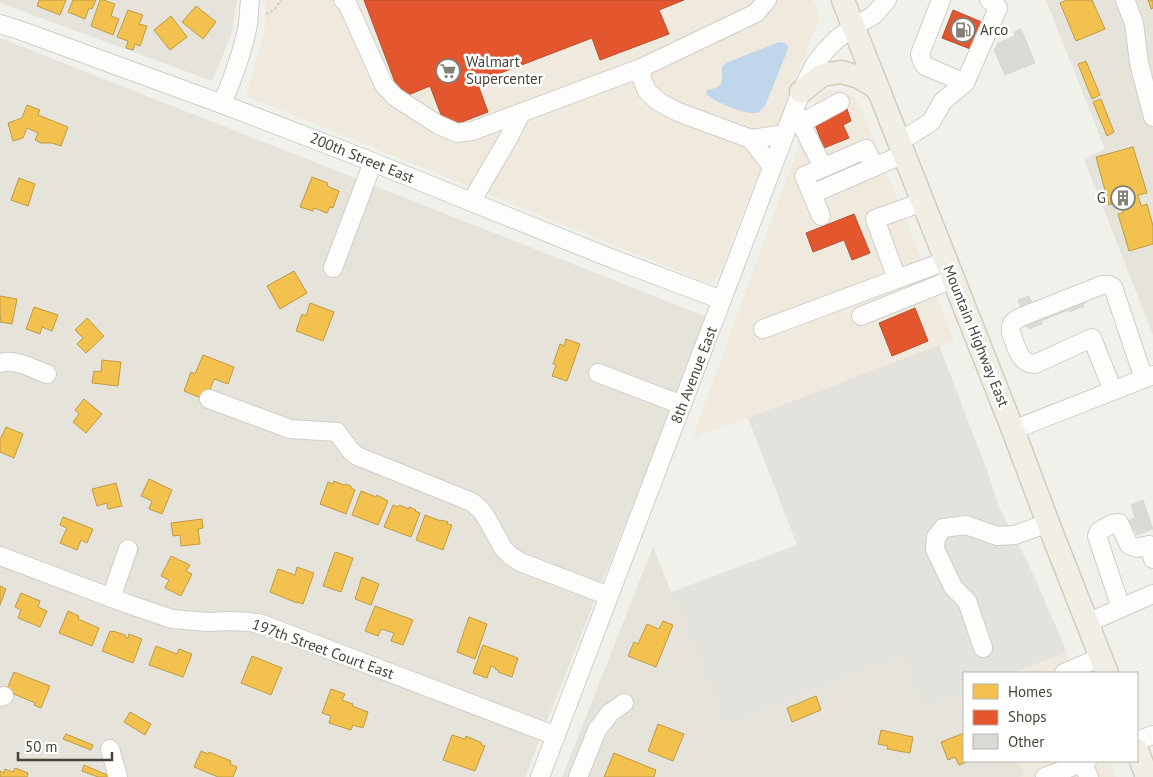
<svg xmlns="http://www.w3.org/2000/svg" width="1153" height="777" font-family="'PT Sans',sans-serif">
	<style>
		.residential { fill: #e5e3da }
		.commercial { fill: #efeadd }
		.industrial { fill: #e4e2dd }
		.water { fill: #c0d6eb }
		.homes { fill: #f2c14e; stroke: #bf9b47 }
		.shops { fill: #e4572e; stroke: #b55131 }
		.building { fill: #dbd9d4; stroke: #d9d8d2 }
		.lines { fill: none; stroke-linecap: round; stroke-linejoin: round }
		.minor-casing { stroke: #cfceca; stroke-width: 20 }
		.major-casing { stroke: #d2cebb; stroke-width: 25 }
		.path { stroke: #d1d1cb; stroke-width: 2.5; stroke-dasharray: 2.5 2.5; stroke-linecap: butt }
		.minor { stroke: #fdfdfc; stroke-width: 18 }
		.major { stroke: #f0eee5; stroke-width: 22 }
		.labels { text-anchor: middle; stroke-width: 5; stroke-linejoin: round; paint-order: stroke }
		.poi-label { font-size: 15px; fill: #474338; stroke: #fff; text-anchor: start }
		.street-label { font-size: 15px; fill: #474338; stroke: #fff }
	</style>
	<rect width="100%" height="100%" fill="#f1f1ec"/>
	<g class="residential">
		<polygon points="0,0 237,0 231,36 212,81 0,3"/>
		<polygon points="1046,0 1153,0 1153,335 1084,159 1105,149"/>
		<polygon points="0,38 707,317 525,777 0,777"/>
		<polygon points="653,547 724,725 901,656 922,708 964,692 964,761 1018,761 1024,775 1020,777 562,777"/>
	</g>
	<g class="commercial">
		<polygon points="266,0 813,0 820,17 720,272 710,284 246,96 265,29"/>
		<polygon points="839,89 847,92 855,98 860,106 954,341 939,345 748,418 693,437 816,98 826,91"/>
		<polygon points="1067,652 1075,673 1013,673"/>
		<polygon points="1018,761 1110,761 1116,777 1020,777 1024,775"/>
	</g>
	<polygon class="industrial" points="939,345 988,473 999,507 1029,565 1067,652 1013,673 964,673 964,692 922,708 901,656 724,725 671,592 797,545 748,418"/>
	<path class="water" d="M779,42L785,43L788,47L786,54L765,106C763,108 761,110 759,112C748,117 715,102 706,94L707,90C724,87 722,83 722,67L726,63Z"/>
	<g class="homes">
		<polygon points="39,0 66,0 60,15 37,6"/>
		<polygon points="73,0 96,0 92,9 89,8 85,19 68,12"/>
		<polygon points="100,0 103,0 115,4 111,16 119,19 113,35 91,26"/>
		<polygon points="1067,0 1092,0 1105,29 1076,41 1060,3"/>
		<polygon points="1148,0 1153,0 1153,8 1151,9"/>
		<polygon points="196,6 216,22 203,39 182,22"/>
		<polygon points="128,10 143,15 139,24 147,26 140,46 135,44 133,50 126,48 128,41 117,37"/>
		<polygon points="171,16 187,37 170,50 154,30"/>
		<polygon points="1086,61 1100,95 1092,99 1078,64"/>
		<polygon points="1101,99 1114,132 1107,136 1093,102"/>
		<polygon points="27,105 40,110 38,115 68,127 61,146 52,143 41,143 35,140 38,133 27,128 23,138 13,141 8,123 22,118"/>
		<polygon points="1133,147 1147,193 1138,195 1141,206 1147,204 1153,226 1153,244 1129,251 1118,214 1123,213 1120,201 1109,205 1096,157"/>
		<polygon points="312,177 328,183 327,186 339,191 333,208 330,207 327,213 314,208 313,211 300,207"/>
		<polygon points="19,178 35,184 28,206 11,200"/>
		<polygon points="294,271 307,293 280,309 267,286"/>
		<polygon points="0,296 17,299 12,324 0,322 1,315 0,315"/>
		<polygon points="310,303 334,312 323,341 296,331 302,314 306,316"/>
		<polygon points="34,307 58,315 52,331 42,327 40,334 26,329"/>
		<polygon points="87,318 104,336 86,353 77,344 83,338 75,330"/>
		<polygon points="566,339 580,344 567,381 552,376 556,365 553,364 560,344 564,346"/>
		<polygon points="203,355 234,367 228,384 214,379 206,400 184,391 191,372 195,374"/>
		<polygon points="102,360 121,362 118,386 92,383 94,371 101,372"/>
		<polygon points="84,399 102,414 86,433 73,422 79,414 75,410"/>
		<polygon points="6,427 23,434 14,458 0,452 0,438 1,438"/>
		<polygon points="149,479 172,490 162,514 149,509 152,501 141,496"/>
		<polygon points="334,481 344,485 345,484 351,486 351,488 355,490 346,514 320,504 328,482 333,484"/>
		<polygon points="116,483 122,506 108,509 107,503 97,506 92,489"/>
		<polygon points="361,491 376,497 377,495 388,501 378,525 352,515"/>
		<polygon points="393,505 398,507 399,505 409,509 409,507 416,510 415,511 420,513 411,537 384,527"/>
		<polygon points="425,515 441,521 441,520 448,522 447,524 452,525 443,550 416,540"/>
		<polygon points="63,517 93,529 87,543 81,540 77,550 60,543 67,528 60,525"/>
		<polygon points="202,519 203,528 198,529 200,544 181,546 180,535 173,536 171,523"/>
		<polygon points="335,552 353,558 341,592 323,586"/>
		<polygon points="171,556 190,565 186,571 192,574 181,596 165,588 169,580 161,576"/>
		<polygon points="297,567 314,573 303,604 297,602 297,603 270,592 278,569 295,575"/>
		<polygon points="362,577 379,584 371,605 355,599"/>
		<polygon points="0,586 6,589 0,605"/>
		<polygon points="21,593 40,601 38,607 47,611 40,627 18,618 21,610 15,607"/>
		<polygon points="375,606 413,620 403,645 391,641 394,633 381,629 378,636 365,631"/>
		<polygon points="68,611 79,616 78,619 99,628 92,646 59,633"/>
		<polygon points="469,617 487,624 475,659 457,652"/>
		<polygon points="663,621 673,625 656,667 628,656 634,642 638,644 647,624 659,629"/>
		<polygon points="110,631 112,632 113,631 125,635 125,637 128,638 129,634 142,639 133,663 102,651"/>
		<polygon points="483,645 518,658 512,677 498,672 499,671 495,669 496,668 491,666 487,678 473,673"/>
		<polygon points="156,646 177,654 179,649 192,654 183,677 149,665"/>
		<polygon points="252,656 282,668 271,695 241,683"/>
		<polygon points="14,672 50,686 41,708 34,705 35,703 14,694 14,693 7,689"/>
		<polygon points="331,689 345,694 342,700 353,704 352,706 368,712 363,728 353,725 351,730 329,723 331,716 322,713"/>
		<polygon points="816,696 821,710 792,722 787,708"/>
		<polygon points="130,712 151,724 145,735 124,722"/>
		<polygon points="658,724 684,734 673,761 648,751"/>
		<polygon points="881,730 913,737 910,753 887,749 888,746 878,744"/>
		<polygon points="964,733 964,761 969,761 959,765 955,757 948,760 941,742"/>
		<polygon points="66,734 93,745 91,750 63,739"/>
		<polygon points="452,735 465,739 466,736 482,743 481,745 485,746 475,771 443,760"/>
		<polygon points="201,751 208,754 209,752 231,761 230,764 237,767 233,777 218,777 194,767"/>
		<polygon points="614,753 656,770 654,777 604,777"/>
		<polygon points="84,765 112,777 98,777 82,771"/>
		<polygon points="15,768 28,773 27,777 0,777 0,771 4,773 5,769 13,772"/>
	</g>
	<g class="shops">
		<polygon points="364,0 684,0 659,10 669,34 600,60 592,38 477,82 488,112 446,128 430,86 401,98"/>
		<polygon points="953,10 984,23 973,50 942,38"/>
		<polygon points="847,109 851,121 843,125 849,138 824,148 814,122"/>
		<rect x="845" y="160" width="13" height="14"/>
		<polygon points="854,214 870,253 852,260 844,240 813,252 806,233"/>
		<polygon points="915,308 928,341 892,356 879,323"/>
	</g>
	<g class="building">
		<polygon points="1021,29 1035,63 1005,75 994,50 998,43 1015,36 1014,32"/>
		<polygon points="1079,286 1085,303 1083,304 1084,306 1070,312 1069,310 1041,321 1042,324 1029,329 1028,326 1026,327 1019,311 1022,310 1018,300 1029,296 1033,305"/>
		<polygon points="1143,500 1153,529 1137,535 1135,529 1128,531 1125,522 1135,518 1131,505"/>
	</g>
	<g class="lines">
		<g class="minor-casing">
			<g id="minor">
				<polyline points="343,0 346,1 384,85 395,97 437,124 457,133 472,131 641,68 756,13 767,0"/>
				<polyline points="941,0 920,54 922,61 925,66 965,83"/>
				<polyline points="1125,0 1134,23 1139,63 1153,117"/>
				<polyline points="0,24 22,31 222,104 360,157 613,259 722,300"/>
				<polyline points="641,68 642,79 647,91 659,102 678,112 751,139 785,134"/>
				<path d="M222,104C233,78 243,52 248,24C249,16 249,8 250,0"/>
				<polyline points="794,110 823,167"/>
				<polyline points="801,123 840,102"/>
				<polyline points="751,139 772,167"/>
				<polyline points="899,142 931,122 943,101 965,83 998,8 989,0"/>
				<polyline points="812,194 804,176 866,149 874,167"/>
				<polyline points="471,202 508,139 521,113"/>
				<polyline points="821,216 812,194 904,154"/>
				<polyline points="333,268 373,162"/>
				<polyline points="897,279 946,261"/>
				<polyline points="861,316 953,279"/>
				<polyline points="763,329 897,279 875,219 923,202"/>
				<path d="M0,363C15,358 33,369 47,374"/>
				<polyline points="598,373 682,405"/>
				<path d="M1113,391L1092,338L1035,364C1019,364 1016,345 1011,333C1010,323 1013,321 1021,317L1102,285H1109L1113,287L1144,379"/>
				<polyline points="209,399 290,429 337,432 350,450 357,456 472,502 481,510 487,519 503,548 511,556 520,562 609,596"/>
				<polyline points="1013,430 1153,375"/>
				<polyline points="0,556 128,604 172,619 208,622 229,621 250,622 262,624 556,736"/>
				<polyline points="111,598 128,549"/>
				<polyline points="1121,608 1097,536 1099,531 1112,524 1119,523 1129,545 1137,548 1149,545 1153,559"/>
				<polyline points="1087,623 1153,594"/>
				<polyline points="983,648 967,601 953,587 935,549 936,537 943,528 966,525 997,536 1015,535 1048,523"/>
				<polyline points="1064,673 1101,657"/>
				<polyline points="0,697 4,696"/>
				<polyline points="1137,741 1153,735"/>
				<polyline points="110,749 118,777"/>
				<polyline points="1081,761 1089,777"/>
				<polyline points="540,777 801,92 815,64 825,51 837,39 853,27 874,15 887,0"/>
				<polyline points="578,777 597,730 610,713 624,703"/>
				<polyline points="1045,777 1087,761"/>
			</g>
		</g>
		<g class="major-casing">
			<g id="major">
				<polyline points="843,0 1013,430 1048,523 1107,673"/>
				<polyline points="801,92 822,75 841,72 859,77 874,86 880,93"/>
				<polyline points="1137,750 1147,777"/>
			</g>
		</g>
		<polyline class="path" points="266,14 275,9 281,0"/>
		<use href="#minor" class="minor"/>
		<use href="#major" class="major"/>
	</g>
	<defs>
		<g id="fuel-ring" transform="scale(1.25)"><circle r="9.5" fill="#fff" stroke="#828077" stroke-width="1.5"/><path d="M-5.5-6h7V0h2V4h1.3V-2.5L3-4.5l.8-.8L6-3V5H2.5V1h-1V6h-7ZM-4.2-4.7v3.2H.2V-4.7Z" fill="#828077"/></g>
		<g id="supermarket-ring" transform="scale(1.25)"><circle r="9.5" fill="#fff" stroke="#828077" stroke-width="1.5"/><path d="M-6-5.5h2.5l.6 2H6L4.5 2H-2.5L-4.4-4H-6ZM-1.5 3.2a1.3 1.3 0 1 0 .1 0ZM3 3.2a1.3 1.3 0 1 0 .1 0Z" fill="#828077"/></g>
		<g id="building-ring" transform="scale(1.25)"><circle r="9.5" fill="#fff" stroke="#828077" stroke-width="1.5"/><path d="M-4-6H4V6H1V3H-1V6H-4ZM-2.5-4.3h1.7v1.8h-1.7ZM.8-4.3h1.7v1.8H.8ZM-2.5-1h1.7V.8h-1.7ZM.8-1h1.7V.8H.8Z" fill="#828077"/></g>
	</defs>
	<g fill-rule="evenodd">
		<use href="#fuel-ring" x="963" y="30"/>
		<use href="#supermarket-ring" x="448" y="71"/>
		<use href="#building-ring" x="1123" y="198"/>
	</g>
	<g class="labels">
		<g class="poi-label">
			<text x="980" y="35">Arco</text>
			<text x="466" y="67">Walmart<tspan x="466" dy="17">Supercenter</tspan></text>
			<text x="1106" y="203" text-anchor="end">G</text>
		</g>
		<g class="street-label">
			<text transform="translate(362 158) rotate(22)" y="5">200th Street East</text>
			<text transform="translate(976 336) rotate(68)" y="5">Mountain Highway East</text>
			<text transform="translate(694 375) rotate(-69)" y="5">8th Avenue East</text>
			<text transform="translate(323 649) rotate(20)" y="5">197th Street Court East</text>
		</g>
	</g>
	<rect x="963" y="672" width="175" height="90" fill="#ffffff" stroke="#b5b4af"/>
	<rect x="973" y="684" width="25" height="15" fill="#f2c14e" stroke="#b5b4af"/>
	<text x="1008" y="697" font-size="15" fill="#474338">Homes</text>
	<rect x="973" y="710" width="25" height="15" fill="#e4572e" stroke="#b5b4af"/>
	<text x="1008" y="722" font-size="15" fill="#474338">Shops</text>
	<rect x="973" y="734" width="25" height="15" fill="#dbd9d4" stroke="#b5b4af"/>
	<text x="1008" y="747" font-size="15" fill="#474338">Other</text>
	<path d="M18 752v8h94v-8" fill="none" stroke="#474338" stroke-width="2.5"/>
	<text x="25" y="752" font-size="15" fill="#474338" stroke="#ffffff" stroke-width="4" paint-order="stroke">50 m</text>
</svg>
